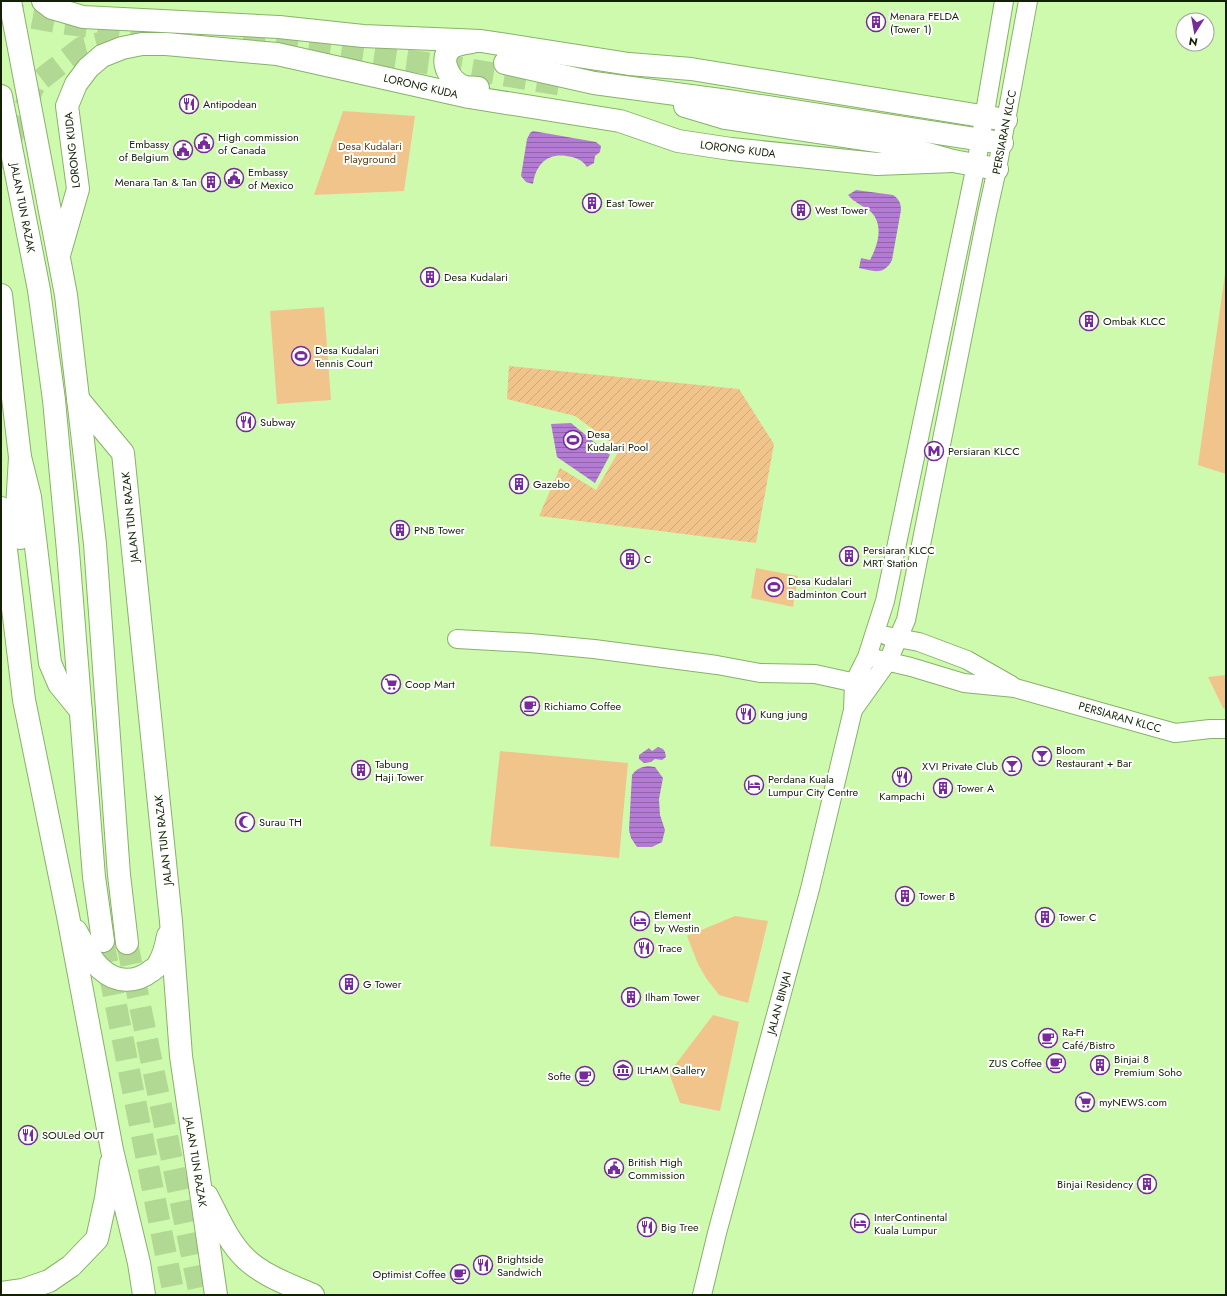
<svg xmlns="http://www.w3.org/2000/svg" width="1227" height="1296" font-family="Jost,sans-serif">
	<style>
		.green { fill: #f1c48c }
		.garden { fill: url(#garden-furrows) }
		.water { fill: url(#water-rules) }
		.lines { fill: none; stroke-linecap: round; stroke-linejoin: round }
		.secondary-tunnel { stroke: #b2d994; stroke-width: 22; stroke-dasharray: 22 11; stroke-linecap: butt }
		.primary-tunnel { stroke: #b2d994; stroke-width: 22; stroke-dasharray: 22 11; stroke-linecap: butt }
		.street-casing { stroke: #88b169; stroke-width: 20 }
		.secondary-casing { stroke: #88b169; stroke-width: 24 }
		.primary-casing { stroke: #88b169; stroke-width: 24 }
		.street { stroke: #fff; stroke-width: 18 }
		.secondary { stroke: #fff; stroke-width: 22 }
		.primary { stroke: #fff; stroke-width: 22 }
		.labels { text-anchor: middle; stroke-width: 4; stroke-linejoin: round; paint-order: stroke }
		.poi-label { font-size: 11px; fill: #122104; stroke: #fff; text-anchor: start }
		.street-label { font-size: 11px; fill: #122104; stroke: #fff }
		.park-label { font-size: 11px; fill: #5a3e15; stroke: #fff }
	</style>
	<defs>
		<pattern id="garden-furrows" width="10" height="10" patternUnits="userSpaceOnUse"><rect width="10" height="10" fill="#f1c48c"/><path d="M-1 1l2-2M0 10L10 0M9 11l2-2" fill="none" stroke="#cea877"/></pattern>
		<pattern id="water-rules" width="6" height="5" patternUnits="userSpaceOnUse"><rect width="6" height="5" fill="#b47bd4"/><path d="M0 2.5h6" fill="none" stroke="#9164aa"/></pattern>
	</defs>
	<rect width="100%" height="100%" fill="#cefaae"/>
	<g class="green">
		<polygon points="343,111 415,116 404,191 314,195"/>
		<polygon points="1226,267 1226,474 1198,465"/>
		<polygon points="324,307 331,400 277,404 270,311"/>
		<polygon points="756,568 798,576 793,607 751,598"/>
		<polygon points="1226,675 1226,709 1223,708 1208,677"/>
		<polygon points="500,751 628,763 619,858 490,846"/>
		<polygon points="735,916 768,921 748,1003 719,995 706,978 698,964 687,936"/>
		<polygon points="713,1015 739,1022 720,1111 680,1103 669,1073"/>
	</g>
	<polygon class="garden" points="509,366 739,389 774,444 756,543 539,516 560,468 596,490 620,449 575,416 507,399"/>
	<g class="water">
		<path d="M533,131L596,142L601,146L600,152L595,156L594,163L587,167C583,161 579,159 572,157C550,151 536,162 533,184L526,182L521,176L527,139L530,133Z"/>
		<path d="M856,190L893,195C899,199 901,203 901,210L892,260C884,276 873,271 859,268L861,258L870,260C878,245 884,225 871,212C866,207 859,205 855,201H854L848,195Z"/>
		<polygon points="571,423 610,455 595,483 557,457 551,424"/>
		<polygon points="658,747 663,749 665,752 666,757 662,760 655,759 651,762 644,763 639,759 639,755 649,748 652,751"/>
		<path d="M648,766L655,767L663,778L659,799L660,815L665,830L662,842L652,847H637L631,838L629,830L632,775C636,769 641,767 648,766Z"/>
	</g>
	<g class="lines">
		<g class="secondary-tunnel">
			<polyline points="1,9 13,14 61,23 154,36 167,37"/>
			<polyline points="243,41 283,43 461,68 562,85"/>
			<polyline points="1,168 11,139 35,84 81,48 127,36"/>
		</g>
		<g class="primary-tunnel">
			<polyline points="103,941 174,1295"/>
			<polyline points="127,943 200,1295"/>
		</g>
		<g class="street-casing">
			<g id="street">
				<polyline points="887,636 919,642 967,660 1011,685"/>
				<polyline points="457,639 530,643 594,649 717,665 760,673 815,674 865,685"/>
				<polyline points="877,659 911,667 964,683 1015,688 1175,733 1210,729 1226,729"/>
				<polyline points="853,710 888,661 906,620 987,214 997,169 1028,1"/>
				<polyline points="702,1295 717,1233 810,889 853,710 854,683 867,657 885,601 976,165 1004,1"/>
			</g>
		</g>
		<g class="secondary-casing">
			<g id="secondary">
				<polyline points="43,1 52,8 83,17 279,27 363,36 481,41 629,64 691,69 1006,120"/>
				<path d="M472,42C465,43 455,44 450,49C438,61 451,83 465,87C469,88 474,87 478,88"/>
				<polyline points="505,63 594,83 728,101 1002,143"/>
				<polyline points="685,106 725,118 889,143 953,161 997,169"/>
				<polyline points="59,255 78,189 67,106 76,84 88,68 102,56 122,48 142,44 166,44 277,54 469,97 620,121 678,141 731,149 877,164 953,161"/>
				<polyline points="1,295 20,457 17,509 20,538"/>
				<polyline points="78,399 123,453 171,921 181,1056 216,1295"/>
				<polyline points="1,508 24,700 68,916 112,1150 139,1263 144,1295"/>
				<path d="M76,931C83,943 90,960 101,969C116,983 136,983 151,971C154,969 157,967 158,965C164,956 166,946 168,936"/>
				<path d="M207,1196C218,1217 228,1242 246,1259C264,1276 290,1285 313,1295"/>
				<polyline points="1,1293 23,1290 49,1281 71,1266 97,1239 106,1198 111,1163"/>
			</g>
		</g>
		<g class="primary-casing">
			<g id="primary">
				<polyline points="10,1 66,295 95,544 119,875 127,943"/>
				<polyline points="1,96 39,290 54,400 68,551 94,877 103,941"/>
				<polyline points="20,457 30,497 50,663 59,684 81,711"/>
			</g>
		</g>
		<use href="#street" class="street"/>
		<use href="#secondary" class="secondary"/>
		<use href="#primary" class="primary"/>
	</g>
	<defs>
		<g id="building-ring" transform="scale(1)"><circle r="9.5" fill="#fff" stroke="#772a9b" stroke-width="1.5"/><path d="M-4-6H4V6H1V3H-1V6H-4ZM-2.5-4.3h1.7v1.8h-1.7ZM.8-4.3h1.7v1.8H.8ZM-2.5-1h1.7V.8h-1.7ZM.8-1h1.7V.8H.8Z" fill="#772a9b"/></g>
		<g id="restaurant-ring" transform="scale(1)"><circle r="9.5" fill="#fff" stroke="#772a9b" stroke-width="1.5"/><path d="M-5-6h1v4h1v-4h1v4h1v-4h1v5L-1.5 .5V6h-2V.5L-5-1ZM5-6V6H3V1.5H1.5Q1.5-4 5-6Z" fill="#772a9b"/></g>
		<g id="civic-ring" transform="scale(1)"><circle r="9.5" fill="#fff" stroke="#772a9b" stroke-width="1.5"/><path d="M-.6-6.5H3V-4.5H.6V-3L4-1V1h2V6H-6V1h2V-1L-.6-3ZM-1.2 2.5V6h2.4V2.5Z" fill="#772a9b"/></g>
		<g id="stadium-ring" transform="scale(1)"><circle r="9.5" fill="#fff" stroke="#772a9b" stroke-width="1.5"/><path d="M0-5a6.5 5 0 1 0 0 10a6.5 5 0 1 0 0-10ZM-3.5-1.8h7v3.6h-7Z" fill="#772a9b"/></g>
		<g id="metro-ring" transform="scale(1)"><circle r="9.5" fill="#fff" stroke="#772a9b" stroke-width="1.5"/><path d="M-5.5 5V-5H-3L0 0L3-5H5.5V5H3V-.5L0 4L-3-.5V5Z" fill="#772a9b"/></g>
		<g id="supermarket-ring" transform="scale(1)"><circle r="9.5" fill="#fff" stroke="#772a9b" stroke-width="1.5"/><path d="M-6-5.5h2.5l.6 2H6L4.5 2H-2.5L-4.4-4H-6ZM-1.5 3.2a1.3 1.3 0 1 0 .1 0ZM3 3.2a1.3 1.3 0 1 0 .1 0Z" fill="#772a9b"/></g>
		<g id="cafe-ring" transform="scale(1)"><circle r="9.5" fill="#fff" stroke="#772a9b" stroke-width="1.5"/><path d="M-5.5-4.5H6V0H3Q3 3.5 0 3.5H-2.5Q-5.5 3.5-5.5 0ZM3-3.2v2h1.7v-2ZM-6 4.5H4V6H-6Z" fill="#772a9b"/></g>
		<g id="bar-ring" transform="scale(1)"><circle r="9.5" fill="#fff" stroke="#772a9b" stroke-width="1.5"/><path d="M-6-5H6L.8 .8V4.5H3.5V6h-7V4.5H-.8V.8Z" fill="#772a9b"/></g>
		<g id="hotel-ring" transform="scale(1)"><circle r="9.5" fill="#fff" stroke="#772a9b" stroke-width="1.5"/><path d="M-6-4.5h1.5V1H6V5H4.5V3h-9V5H-6ZM-4 0a1.8 1.8 0 1 1 3.6 0ZM.5 0V-2.5h3Q6-2.5 6 0Z" fill="#772a9b"/></g>
		<g id="mosque-ring" transform="scale(1)"><circle r="9.5" fill="#fff" stroke="#772a9b" stroke-width="1.5"/><path d="M3.5-4.9A6 6 0 1 0 3.5 4.9A5 5 0 1 1 3.5-4.9Z" fill="#772a9b"/></g>
		<g id="museum-ring" transform="scale(1)"><circle r="9.5" fill="#fff" stroke="#772a9b" stroke-width="1.5"/><path d="M0-6L6-3V-2H-6V-3ZM-5-1h2V3h-2ZM-1-1h2V3h-2ZM3-1h2V3H3ZM-6 4H6V6H-6Z" fill="#772a9b"/></g>
	</defs>
	<g fill-rule="evenodd">
		<use href="#building-ring" x="876" y="22"/>
		<use href="#restaurant-ring" x="189" y="104"/>
		<use href="#civic-ring" x="204" y="143"/>
		<use href="#civic-ring" x="183" y="150"/>
		<use href="#civic-ring" x="234" y="178"/>
		<use href="#building-ring" x="211" y="182"/>
		<use href="#building-ring" x="592" y="203"/>
		<use href="#building-ring" x="801" y="210"/>
		<use href="#building-ring" x="430" y="277"/>
		<use href="#building-ring" x="1089" y="321"/>
		<use href="#stadium-ring" x="301" y="356"/>
		<use href="#restaurant-ring" x="246" y="422"/>
		<use href="#stadium-ring" x="573" y="440"/>
		<use href="#metro-ring" x="934" y="451"/>
		<use href="#building-ring" x="519" y="484"/>
		<use href="#building-ring" x="400" y="530"/>
		<use href="#building-ring" x="849" y="556"/>
		<use href="#building-ring" x="630" y="559"/>
		<use href="#stadium-ring" x="774" y="587"/>
		<use href="#supermarket-ring" x="391" y="684"/>
		<use href="#cafe-ring" x="530" y="706"/>
		<use href="#restaurant-ring" x="746" y="714"/>
		<use href="#bar-ring" x="1042" y="756"/>
		<use href="#bar-ring" x="1012" y="766"/>
		<use href="#building-ring" x="361" y="770"/>
		<use href="#restaurant-ring" x="902" y="777"/>
		<use href="#hotel-ring" x="754" y="785"/>
		<use href="#building-ring" x="943" y="788"/>
		<use href="#mosque-ring" x="245" y="822"/>
		<use href="#building-ring" x="905" y="896"/>
		<use href="#building-ring" x="1045" y="917"/>
		<use href="#hotel-ring" x="640" y="921"/>
		<use href="#restaurant-ring" x="644" y="948"/>
		<use href="#building-ring" x="349" y="984"/>
		<use href="#building-ring" x="631" y="997"/>
		<use href="#cafe-ring" x="1048" y="1038"/>
		<use href="#cafe-ring" x="1056" y="1063"/>
		<use href="#building-ring" x="1100" y="1065"/>
		<use href="#museum-ring" x="623" y="1070"/>
		<use href="#cafe-ring" x="585" y="1076"/>
		<use href="#supermarket-ring" x="1085" y="1102"/>
		<use href="#restaurant-ring" x="28" y="1135"/>
		<use href="#civic-ring" x="614" y="1168"/>
		<use href="#building-ring" x="1147" y="1184"/>
		<use href="#hotel-ring" x="860" y="1223"/>
		<use href="#restaurant-ring" x="647" y="1227"/>
		<use href="#restaurant-ring" x="483" y="1265"/>
		<use href="#cafe-ring" x="460" y="1274"/>
	</g>
	<g class="labels">
		<g class="poi-label">
			<text x="890" y="20">Menara FELDA<tspan x="890" dy="13">(Tower 1)</tspan></text>
			<text x="203" y="108">Antipodean</text>
			<text x="218" y="141">High commission<tspan x="218" dy="13">of Canada</tspan></text>
			<text x="169" y="148" text-anchor="end">Embassy<tspan x="169" dy="13">of Belgium</tspan></text>
			<text x="248" y="176">Embassy<tspan x="248" dy="13">of Mexico</tspan></text>
			<text x="197" y="186" text-anchor="end">Menara Tan &amp; Tan</text>
			<text x="606" y="207">East Tower</text>
			<text x="815" y="214">West Tower</text>
			<text x="444" y="281">Desa Kudalari</text>
			<text x="1103" y="325">Ombak KLCC</text>
			<text x="315" y="354">Desa Kudalari<tspan x="315" dy="13">Tennis Court</tspan></text>
			<text x="260" y="426">Subway</text>
			<text x="587" y="438">Desa<tspan x="587" dy="13">Kudalari Pool</tspan></text>
			<text x="948" y="455">Persiaran KLCC</text>
			<text x="533" y="488">Gazebo</text>
			<text x="414" y="534">PNB Tower</text>
			<text x="863" y="554">Persiaran KLCC<tspan x="863" dy="13">MRT Station</tspan></text>
			<text x="644" y="563">C</text>
			<text x="788" y="585">Desa Kudalari<tspan x="788" dy="13">Badminton Court</tspan></text>
			<text x="405" y="688">Coop Mart</text>
			<text x="544" y="710">Richiamo Coffee</text>
			<text x="760" y="718">Kung jung</text>
			<text x="1056" y="754">Bloom<tspan x="1056" dy="13">Restaurant + Bar</tspan></text>
			<text x="375" y="768">Tabung<tspan x="375" dy="13">Haji Tower</tspan></text>
			<text x="998" y="770" text-anchor="end">XVI Private Club</text>
			<text x="768" y="783">Perdana Kuala<tspan x="768" dy="13">Lumpur City Centre</tspan></text>
			<text x="957" y="792">Tower A</text>
			<text x="902" y="800" text-anchor="middle">Kampachi</text>
			<text x="259" y="826">Surau TH</text>
			<text x="919" y="900">Tower B</text>
			<text x="654" y="919">Element<tspan x="654" dy="13">by Westin</tspan></text>
			<text x="1059" y="921">Tower C</text>
			<text x="658" y="952">Trace</text>
			<text x="363" y="988">G Tower</text>
			<text x="645" y="1001">Ilham Tower</text>
			<text x="1062" y="1036">Ra-Ft<tspan x="1062" dy="13">Café/Bistro</tspan></text>
			<text x="1114" y="1063">Binjai 8<tspan x="1114" dy="13">Premium Soho</tspan></text>
			<text x="1042" y="1067" text-anchor="end">ZUS Coffee</text>
			<text x="637" y="1074">ILHAM Gallery</text>
			<text x="571" y="1080" text-anchor="end">Softe</text>
			<text x="1099" y="1106">myNEWS.com</text>
			<text x="42" y="1139">SOULed OUT</text>
			<text x="628" y="1166">British High<tspan x="628" dy="13">Commission</tspan></text>
			<text x="1133" y="1188" text-anchor="end">Binjai Residency</text>
			<text x="874" y="1221">InterContinental<tspan x="874" dy="13">Kuala Lumpur</tspan></text>
			<text x="661" y="1231">Big Tree</text>
			<text x="497" y="1263">Brightside<tspan x="497" dy="13">Sandwich</tspan></text>
			<text x="446" y="1278" text-anchor="end">Optimist Coffee</text>
		</g>
		<g class="street-label">
			<text transform="translate(421 86) rotate(13)" y="4">LORONG KUDA</text>
			<text transform="translate(1004 132) rotate(-79)" y="4">PERSIARAN KLCC</text>
			<text transform="translate(738 149) rotate(7)" y="4">LORONG KUDA</text>
			<text transform="translate(72 150) rotate(-96)" y="4">LORONG KUDA</text>
			<text transform="translate(23 208) rotate(79)" y="4">JALAN TUN RAZAK</text>
			<text transform="translate(130 517) rotate(-96)" y="4">JALAN TUN RAZAK</text>
			<text transform="translate(1120 717) rotate(16)" y="4">PERSIARAN KLCC</text>
			<text transform="translate(163 840) rotate(-96)" y="4">JALAN TUN RAZAK</text>
			<text transform="translate(779 1003) rotate(-75)" y="4">JALAN BINJAI</text>
			<text transform="translate(196 1162) rotate(81)" y="4">JALAN TUN RAZAK</text>
		</g>
		<g class="park-label">
			<text x="370" y="150">Desa Kudalari<tspan x="370" dy="13">Playground</tspan></text>
		</g>
	</g>
	<rect width="1227" height="1296" fill="none" stroke="#122104" stroke-width="4"/>
	<g transform="translate(1195 32) rotate(191)"><circle r="19" fill="#ffffff" stroke="#a0a69b"/>
	<path d="M0-3L7 15L0 10L-7 15Z" fill="#772a9b"/>
	<text y="-6" font-size="11" font-weight="bold" text-anchor="middle" fill="#122104">N</text>
	</g>
</svg>
